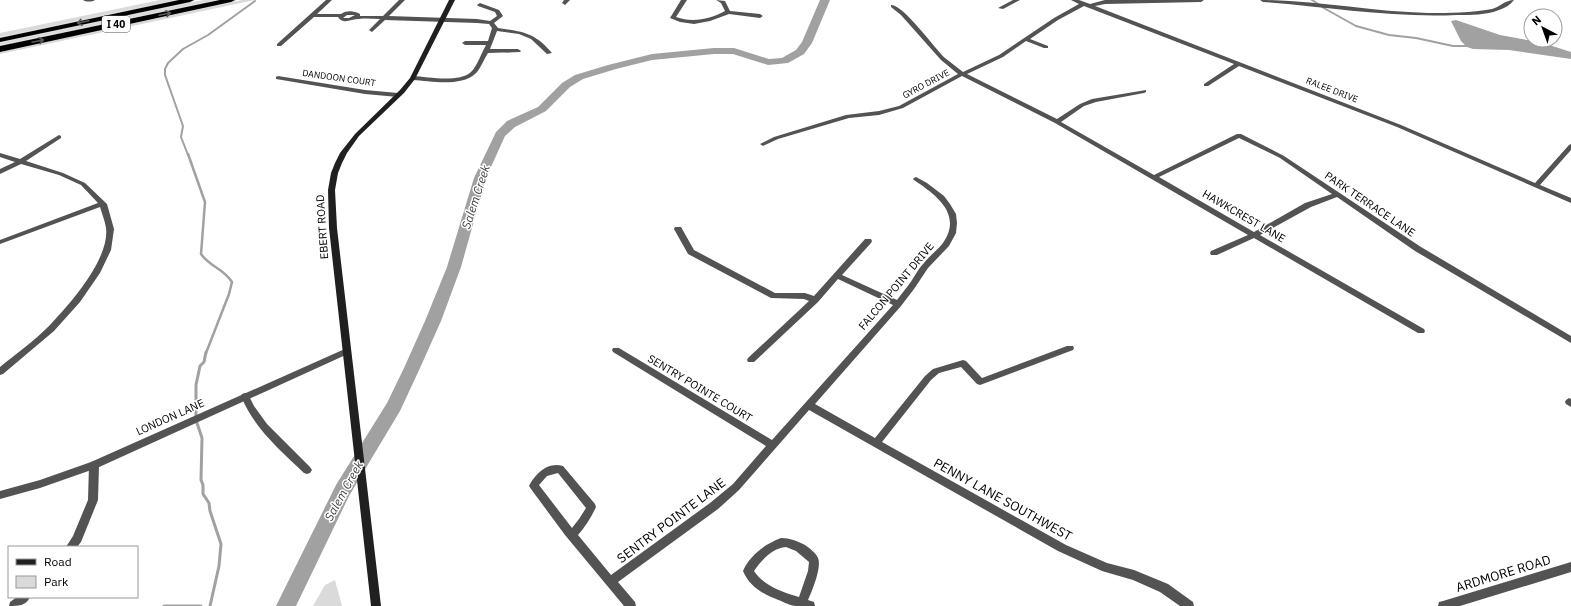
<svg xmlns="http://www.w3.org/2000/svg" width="1571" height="606" font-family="'IBM Plex Sans',sans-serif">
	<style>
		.green { fill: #dadada }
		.water { fill: #a1a1a1 }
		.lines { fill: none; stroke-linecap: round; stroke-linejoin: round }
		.stream-far2 { stroke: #a1a1a1; stroke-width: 2 }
		.stream-far1 { stroke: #a1a1a1; stroke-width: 2.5 }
		.stream { stroke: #a1a1a1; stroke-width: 3 }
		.river { fill: #a1a1a1; fill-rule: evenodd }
		.motorway-casing { stroke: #dbdbdb; stroke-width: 2 }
		.minor { fill: #535353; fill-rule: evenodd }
		.tertiary { fill: #535353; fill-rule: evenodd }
		.secondary { fill: #202020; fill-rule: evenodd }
		.motorway { fill: #000; fill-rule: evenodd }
		.oneway { stroke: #595959 }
		.labels { text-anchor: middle; stroke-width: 3; stroke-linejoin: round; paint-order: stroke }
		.far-street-label { font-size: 9px; fill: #000; stroke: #fff }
		.shield { fill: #fff; stroke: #4c4c4c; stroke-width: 1 }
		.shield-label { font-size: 10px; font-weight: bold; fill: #000 }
		.street-label { font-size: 11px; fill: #000; stroke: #fff }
		.water-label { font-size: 12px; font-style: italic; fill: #424242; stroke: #fff }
		.near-street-label { font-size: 13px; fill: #000; stroke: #fff }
	</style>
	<rect width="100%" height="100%" fill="#fff"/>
	<g class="green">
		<polygon points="160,0 175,0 0,37 0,33"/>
		<polygon points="203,0 216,0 0,45 0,43"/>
		<polygon points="242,0 255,0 0,54 0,52"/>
		<polygon points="335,580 342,606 313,606 325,585"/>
	</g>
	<polygon class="water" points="1456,20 1500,35 1543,43 1571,52 1571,59 1509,50 1473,49 1467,47 1461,41 1451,21"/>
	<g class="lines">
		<g class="stream-far2">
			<polyline points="1312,0 1318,4"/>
			<polyline points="1322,7 1356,26 1389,35 1416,38 1453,46 1469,46"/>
			<polyline points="188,155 181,137 183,126 165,75 165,69 168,63 183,49 208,35 255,1"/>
		</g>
		<path class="stream-far1" d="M188,154L205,202L201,254C210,267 223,268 232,282L229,294L206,353"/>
		<g class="stream">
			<polyline points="206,352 204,362 200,366 196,385 196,420 202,438 201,480 203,485 203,494 209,503 210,511 221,544 219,566 210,606"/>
			<polyline points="164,606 201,606"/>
		</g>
		<polygon class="river" points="820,0 830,0 812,43 804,54 788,63 768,65 733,54 714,54 652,60 616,69 583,79 570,87 546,111 515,127 505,136 486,178 461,267 441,321 420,368 400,411 349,496 296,606 276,606 336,485 387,403 404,368 425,321 447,267 474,178 496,132 507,121 538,107 562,83 575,75 608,65 652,54 714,48 734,48 769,59 782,58 796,50 802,42"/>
		<g class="motorway-casing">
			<g id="motorway">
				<polygon points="179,0 194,0 190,2 0,42 0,38"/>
				<polygon points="220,0 235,0 231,2 0,52 0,46"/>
			</g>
		</g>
		<g class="minor">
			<path d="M83,0H95C92,2 86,2 83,0Z"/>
			<path d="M326,0H332L317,14H341C347,10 354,11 360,14V16H383L399,0H405L389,16L477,19L490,21L497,16L495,12L478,6L477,5L480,3L499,10L503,16L494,23L498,28C523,32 534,32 552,53L547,54L531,39L519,34L497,31L490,49H518L521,51L520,52L488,53C484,59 480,70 475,74C461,87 430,81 413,80L410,78L413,76C428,77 459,83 471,72C477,66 482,52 486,45H465L462,43L465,41H488L492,28L489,24L477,23L385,20L372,32L369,30L380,19C373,19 366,18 359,19C351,19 343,25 338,17H314L281,46H277V44ZM347,15H355L349,18H343Z"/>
			<polygon points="564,0 570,0 565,5 562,3"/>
			<path d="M681,0H687L676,17C693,23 710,19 725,11L721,3L716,0L725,1L730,11L760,14L763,16L760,18L729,14L710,21L694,24L680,22L670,18Z"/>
			<polygon points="1013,0 1020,0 1003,9 998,8"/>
			<path d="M1071,0H1079L1090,4L1105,0H1204L1201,2L1105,4L1095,6L1401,125L1535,183L1569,145L1571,144V150L1540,185L1571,198V203L1397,127L1239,66L1208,86H1204V84L1234,64L1084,6L1058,20L1030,39L1048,46V48H1044L1026,41L1003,57L967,74L1057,119L1080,104L1092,99L1146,90V92L1144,93L1096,102L1084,106L1061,122L1154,175L1237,134H1241L1284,156L1421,247L1571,336V343L1415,251L1337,197L1311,207L1260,235L1424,329L1425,331L1424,333H1418L1254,238L1217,255H1211L1210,253L1211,251L1248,235L1055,123L962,76L903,108L879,115L849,118L778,139L765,145L763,146L760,144L774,137L846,115L879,111L899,106L958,74L941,60L901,15L891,7V5C903,4 935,49 945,58C951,63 957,67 963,72L999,55L1054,18L1079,4ZM1239,138L1280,158L1332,194L1305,203L1254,232L1159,177Z"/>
			<path d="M1260,0C1316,0 1372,12 1428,13C1449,13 1471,13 1492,9C1500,7 1505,0 1514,0C1510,5 1505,8 1499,10C1486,15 1471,15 1457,15C1392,18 1327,7 1263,2Z"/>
			<polygon points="278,76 365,90 398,93 401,95 398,97 365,94 276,79 276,77"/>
			<path d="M59,135L61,136V138L26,161L63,173L85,183L107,204L114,229L111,250L100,273L80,302L54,331L3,374L0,375V367C16,354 34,341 49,326C69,305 110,259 106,228C105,221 102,214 100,207L0,244V240L98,203L81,185L59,175L21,164L0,174V169L15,162L0,157V153L20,159Z"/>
			<path d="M916,177L927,183L944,196L950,204L956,214L957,223L956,233L949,246L928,268L914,289L901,306L815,404L875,438L925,376L933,369L963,360L966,361L982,378L1067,346H1073L1074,348L1073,350L980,385L977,384L961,367L939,373L931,380L882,442L1066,545L1107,563L1134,570L1168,584L1193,602L1194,606H1180L1160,592L1133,580L1102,571L1058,551L809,410L739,490L718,509L618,582L635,602L636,606H624L565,535L531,489L529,486C535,474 548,461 563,466L595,504L596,507C591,518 585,527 578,535L611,575L710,503L733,484L766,446L613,352L612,350L613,348H619L772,440L893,305L838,279L818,302L754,362H748L747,360L748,358L809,301L804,299L771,298L688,254L674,229L675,227H681L694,250L775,293H805L814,296L865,239H871L872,241L871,243L842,275L897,300C901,294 906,289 910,283C915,276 918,269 924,263C929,256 938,250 943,243C963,214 936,195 914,180L913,179L914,178ZM558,473L586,508L579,519L572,528L539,485L547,476Z"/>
			<path d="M245,393L248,394L254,406L267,424L310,467L312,470L310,473L307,474L304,473C279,449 254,428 241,396L242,394Z"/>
			<polygon points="1569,398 1571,399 1571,407 1566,404 1565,402 1566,400"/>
			<polygon points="94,461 97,462 99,465 98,500 81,542 77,547 66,547 73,536 88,500 89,465 91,462"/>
			<path d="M781,538C790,538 797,541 805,545C809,548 816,553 818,558C822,567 812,591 808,600L814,602L815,606C809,606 803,606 796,606C791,606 786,603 781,601C765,595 750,588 743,571C750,555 765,544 781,538ZM786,547L796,551L809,562L808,571L799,597C782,592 764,586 754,571C761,561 772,548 786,547Z"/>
			<path d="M17,597H30C26,606 18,606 9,606L10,602Z"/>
		</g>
		<g class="tertiary">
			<polygon points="347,348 350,349 351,351 350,353 97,468 40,488 0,499 0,491 40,480 91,462"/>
			<polygon points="1571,562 1571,572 1460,606 1438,606 1439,602 1443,601"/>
		</g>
		<polygon class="secondary" points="449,0 455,0 415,79 404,93 359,136 347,153 342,163 338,173 335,190 337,228 381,606 371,606 329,228 328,190 331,173 335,163 340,153 355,134 400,90 410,78"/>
		<use href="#motorway" class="motorway"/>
	</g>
	<defs><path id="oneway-shaft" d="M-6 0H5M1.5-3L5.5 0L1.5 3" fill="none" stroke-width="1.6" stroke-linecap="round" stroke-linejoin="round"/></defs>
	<g class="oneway">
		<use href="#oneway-shaft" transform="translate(165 14) rotate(-12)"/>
		<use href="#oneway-shaft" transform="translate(83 22) rotate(168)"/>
		<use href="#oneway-shaft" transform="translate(38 41) rotate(-12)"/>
	</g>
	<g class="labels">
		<g class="far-street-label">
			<text transform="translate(339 78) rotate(8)" y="3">DANDOON COURT</text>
			<text transform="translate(926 84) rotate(-28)" y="3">GYRO DRIVE</text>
			<text transform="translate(1332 90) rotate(21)" y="3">RALEE DRIVE</text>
		</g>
		<rect class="shield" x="102" y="16" width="28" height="16" rx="3"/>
		<g class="shield-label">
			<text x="116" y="28">I 40</text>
		</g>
		<g class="street-label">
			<text transform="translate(1370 204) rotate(34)" y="4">PARK TERRACE LANE</text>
			<text transform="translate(1244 216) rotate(30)" y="4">HAWKCREST LANE</text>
			<text transform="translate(322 227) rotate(-94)" y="4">EBERT ROAD</text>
			<text transform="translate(896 286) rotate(-50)" y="4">FALCON POINT DRIVE</text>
			<text transform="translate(700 388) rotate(31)" y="4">SENTRY POINTE COURT</text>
			<text transform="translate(170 417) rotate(-24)" y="4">LONDON LANE</text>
		</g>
		<g class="water-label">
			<text transform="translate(476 197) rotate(-72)" y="4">Salem Creek</text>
			<text transform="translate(344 491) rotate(-61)" y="4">Salem Creek</text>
		</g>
		<g class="near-street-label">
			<text transform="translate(1003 499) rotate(29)" y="5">PENNY LANE SOUTHWEST</text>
			<text transform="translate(671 520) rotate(-37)" y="5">SENTRY POINTE LANE</text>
			<text transform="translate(1503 573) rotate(-17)" y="5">ARDMORE ROAD</text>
		</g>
	</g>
	<rect x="8" y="546" width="130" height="52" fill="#ffffff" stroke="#999999"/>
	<rect x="16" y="559" width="20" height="6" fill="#202020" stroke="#999999"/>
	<text x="44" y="566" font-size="12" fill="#000000">Road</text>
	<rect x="16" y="576" width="20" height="12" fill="#dadada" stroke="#999999"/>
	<text x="44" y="586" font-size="12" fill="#000000">Park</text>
	<g transform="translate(1543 28) rotate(319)"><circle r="19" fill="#ffffff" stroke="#999999"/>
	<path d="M0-3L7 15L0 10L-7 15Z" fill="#000000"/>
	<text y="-6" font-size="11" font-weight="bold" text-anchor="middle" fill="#000000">N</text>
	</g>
</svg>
